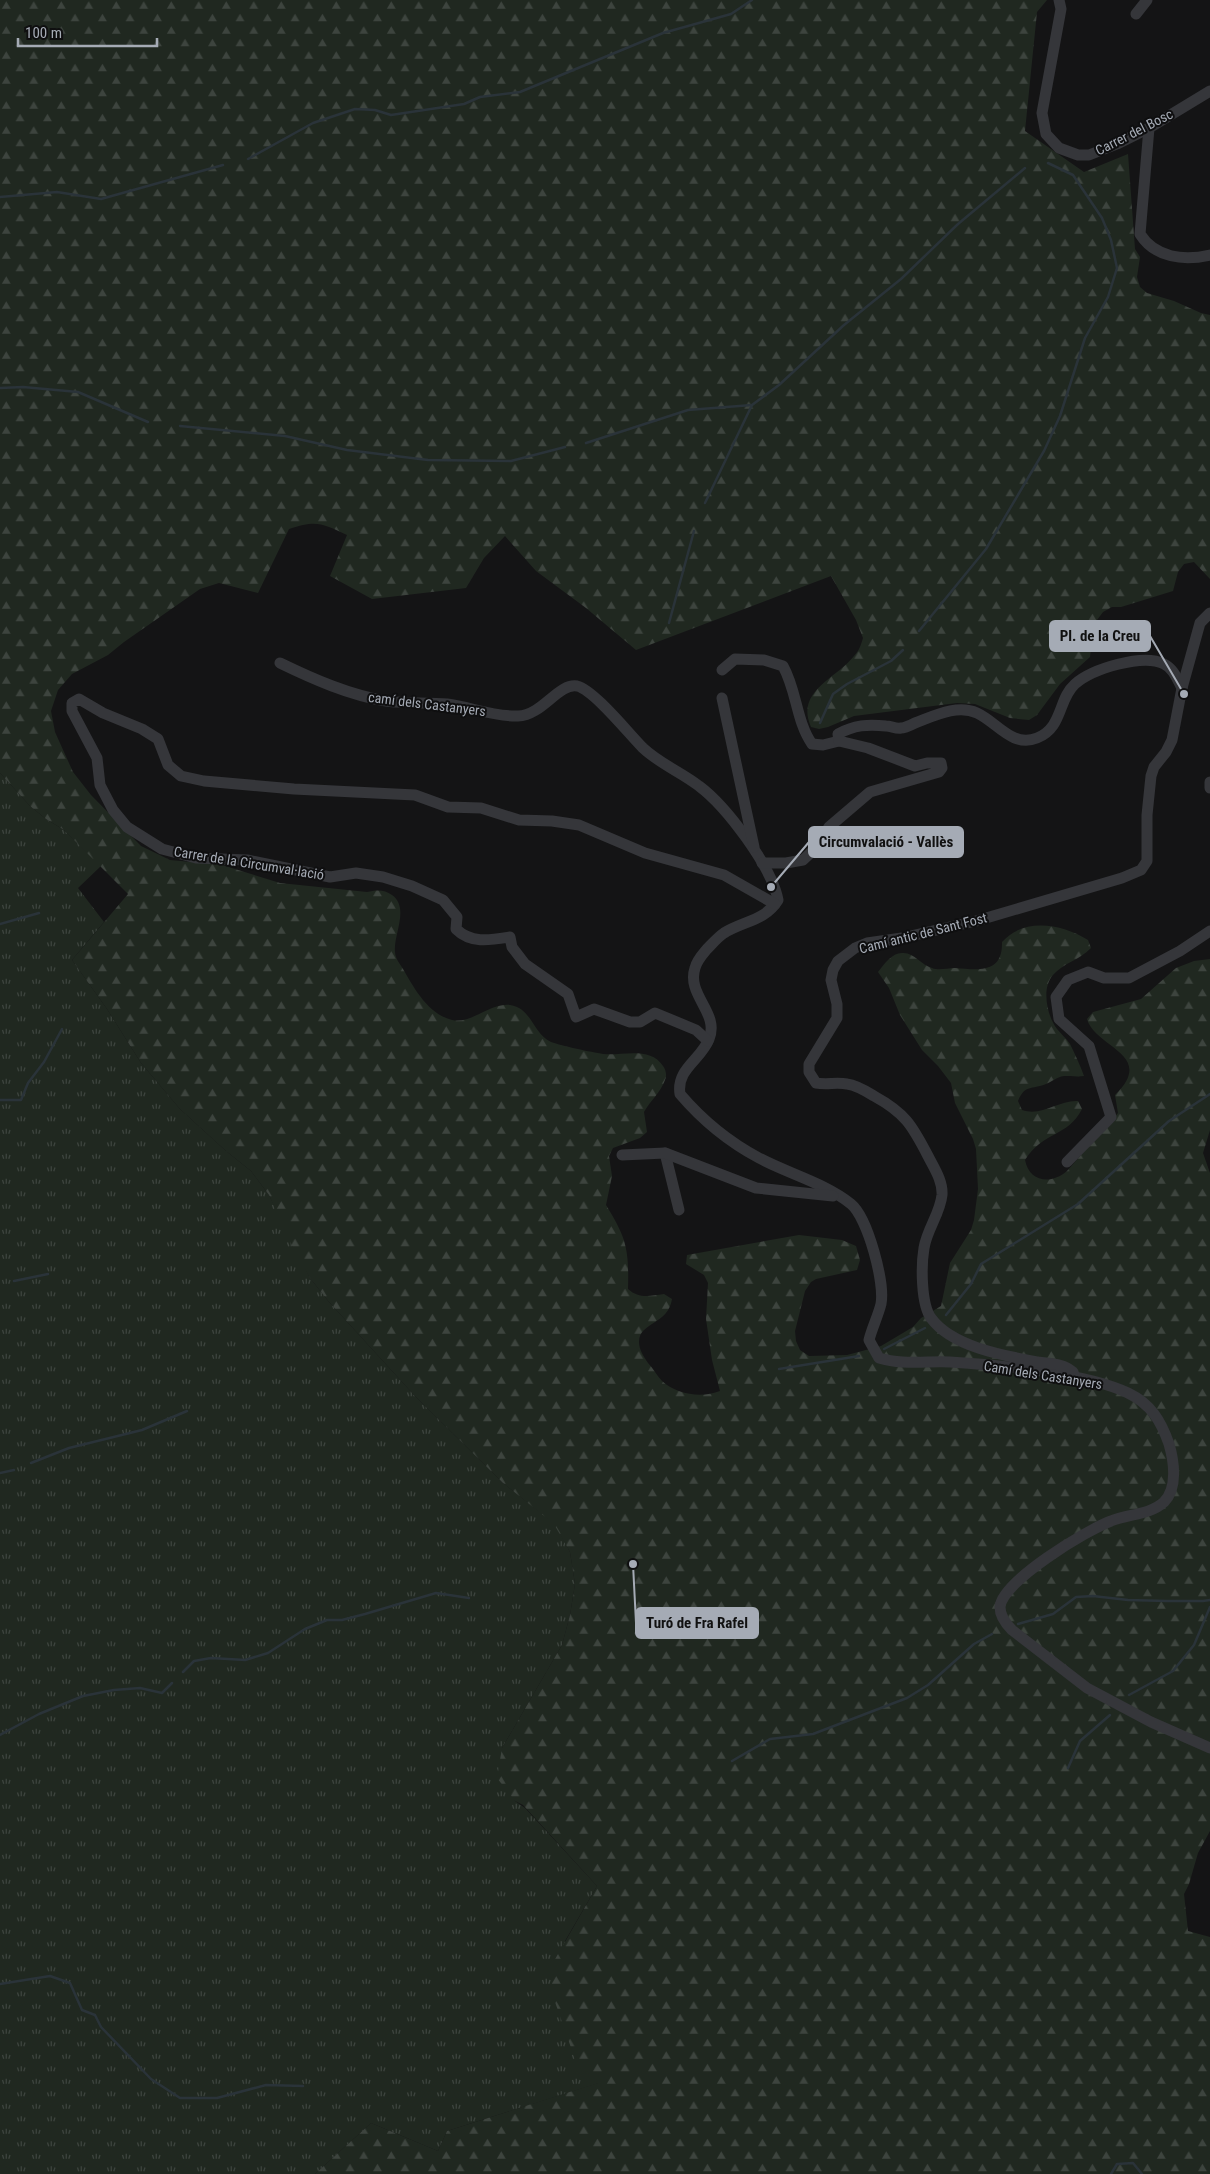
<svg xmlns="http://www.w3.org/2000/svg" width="1210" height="2174" font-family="'Roboto Condensed',sans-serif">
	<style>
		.grass { fill: url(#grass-tufts) }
		.forest { fill: url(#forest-firs) }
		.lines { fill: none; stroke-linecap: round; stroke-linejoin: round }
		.stream { stroke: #2a3339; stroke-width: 2.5 }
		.street { stroke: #35363a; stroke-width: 11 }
		.labels { text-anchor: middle; stroke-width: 4; stroke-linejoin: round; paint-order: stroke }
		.street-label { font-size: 14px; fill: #a5abb5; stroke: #0f0f10 }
		.leader { fill: none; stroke: #a5abb5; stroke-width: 2 }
		.callout-dot { fill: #a5abb5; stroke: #0f0f10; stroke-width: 2 }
		.callout { fill: #a5abb5; stroke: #a5abb5; stroke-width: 2 }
		.callout-label { font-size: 15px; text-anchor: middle; font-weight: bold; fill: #111 }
	</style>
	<defs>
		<pattern id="grass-tufts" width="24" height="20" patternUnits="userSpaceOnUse" patternTransform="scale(1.25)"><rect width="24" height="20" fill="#202820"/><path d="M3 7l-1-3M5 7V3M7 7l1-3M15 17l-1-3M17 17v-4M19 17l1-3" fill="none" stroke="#3d443e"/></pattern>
		<pattern id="forest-firs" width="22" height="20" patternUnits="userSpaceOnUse" patternTransform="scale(1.25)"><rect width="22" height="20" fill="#202820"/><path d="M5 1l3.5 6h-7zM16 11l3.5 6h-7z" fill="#3d443e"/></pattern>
	</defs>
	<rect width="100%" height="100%" fill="#141415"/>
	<polygon class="grass" points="0,773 30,806 46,819 64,830 101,866 78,888 104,922 72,960 107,1009 141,1063 180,1109 226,1151 251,1171 269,1195 310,1278 329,1302 414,1395 503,1483 555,1524 570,1552 575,1584 570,1615 562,1645 502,1748 515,1801 525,1808 597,1886 565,1941 599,2083 447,2131 438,2151 371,2123 315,2174 0,2174"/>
	<path class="forest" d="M0,0H1047L1037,12L1025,131L1084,172L1128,154L1135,249L1140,257L1137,277L1140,287L1147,293L1174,301L1201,313L1210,315V579L1194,562L1184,564L1178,572L1173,591L1121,607H1112L1103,612L1097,620L1093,629L1090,657L1060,684L1037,715L1029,720L1010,718L975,704L957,703L854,716L828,727L819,729L811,727C795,691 836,679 854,656C859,651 861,645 863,638L856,620L831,576L636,650L586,608L536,571L505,536L484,558L466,588L372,599L330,576L347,535C322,523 316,520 289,529L258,593L219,583L200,589L124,642L108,655L72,674L58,690L51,711L55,732L73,772L91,795L141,846L170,860L222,865L280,883L367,892C376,890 384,889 392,895C410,908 393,935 395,952C395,958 400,964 403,969C414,988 428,1014 452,1020C473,1024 489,1003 510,1005C532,1008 533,1034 551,1042C562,1046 591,1052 603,1054C623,1056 650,1046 663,1066C666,1070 667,1076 665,1080C661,1092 650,1101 644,1112L647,1132L640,1138L613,1148L609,1156L612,1176L606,1205C627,1239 629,1250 628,1289C639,1299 650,1296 664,1294L672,1299C668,1325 639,1322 639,1342C639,1350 644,1357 648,1363C653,1368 657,1376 662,1381C677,1395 702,1398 720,1391L712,1360L706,1319L708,1283L704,1275L686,1264L687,1255L799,1235L842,1240L856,1246L860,1260L857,1270L816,1279L811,1282L805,1291L795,1331L796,1341L800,1350L809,1356L847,1355L881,1346L913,1327L921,1318L941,1306L950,1263L971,1230L974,1220L978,1189L976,1149L973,1139L955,1103L951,1083L938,1066L922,1050L900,1015L889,988L878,972C884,964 892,953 902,953C914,952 921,965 932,968C939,971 947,968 955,968C978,970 1003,974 1002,942C1024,917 1062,924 1088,940L1091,948C1080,960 1063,963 1053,975C1041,988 1047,1016 1057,1029C1061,1034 1066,1038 1070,1044C1075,1054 1080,1065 1084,1076C1077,1077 1071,1076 1064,1076C1056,1077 1052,1082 1046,1084C1031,1090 1025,1084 1018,1101L1022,1110C1042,1117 1058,1100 1078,1101L1082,1109C1068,1137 1043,1131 1025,1160C1029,1182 1051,1185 1067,1171L1118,1113L1115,1095C1157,1054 1095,1048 1087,1019L1093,1012L1141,999L1176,968L1194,961L1210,959V1130L1203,1153L1210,1173V1831L1198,1853L1189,1884L1184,1894L1188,1931L1210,1937V2174H315L371,2123L438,2151L447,2131L598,2083L576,2062L554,1999L550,1968L597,1886L523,1805L515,1801L497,1778L502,1748L562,1645L570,1615L575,1584L570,1552L554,1524L503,1483L414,1395L329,1302L310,1278L294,1250L269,1195L251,1171L226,1151L180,1109L141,1063L107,1009L72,960L128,894L64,830L46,819L30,806L0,773Z"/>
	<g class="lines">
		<g class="stream">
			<polyline points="248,159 313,123 355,109 375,110 391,115 464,104 480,97 520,92 663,33 731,14 752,0"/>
			<polyline points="0,197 57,192 101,199 223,165"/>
			<polyline points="0,388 23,387 78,392 148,422"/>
			<polyline points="180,426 285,436 347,450 428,460 511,461 565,447"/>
			<polyline points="586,443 688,410 752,405 779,385 844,325 901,279 958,224 1025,168"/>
			<polyline points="705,503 752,405"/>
			<polyline points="669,623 694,531"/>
			<polyline points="919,631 986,549 1044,451 1060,416 1085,338 1108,297 1117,268 1111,240 1102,218 1073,175 1048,163"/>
			<polyline points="820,723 833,694 847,684 891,661 903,650"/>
			<polyline points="0,924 39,913"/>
			<polyline points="0,1100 21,1100 28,1083 44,1062 62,1029"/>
			<polyline points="14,1281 48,1274"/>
			<polyline points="946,1315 971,1284 981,1264 1078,1204 1169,1121 1210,1094"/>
			<polyline points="884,1349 925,1328"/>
			<polyline points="779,1369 859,1356"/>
			<polyline points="31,1463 69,1448 142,1430 187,1411"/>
			<polyline points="0,1473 14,1470"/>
			<polyline points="1018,1624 1053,1614 1076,1597 1093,1596 1128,1600 1167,1601 1203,1601 1210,1600"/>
			<polyline points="183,1672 194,1661 211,1658 245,1660 268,1653 305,1629 327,1620 342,1620 365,1614 436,1593 469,1598"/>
			<polyline points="1129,1695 1173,1671 1194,1645 1210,1607"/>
			<polyline points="0,1735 39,1714 83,1696 114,1690 140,1688 162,1693 172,1683"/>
			<polyline points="732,1761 770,1739 813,1734 907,1698 928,1685 974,1644 992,1634"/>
			<polyline points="1068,1768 1080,1741 1110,1715"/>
			<polyline points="0,1984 50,1976 70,1983 82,2010 95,2015 101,2027 151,2079 180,2098 217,2098 266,2085 303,2086"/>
			<polyline points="1111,2174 1117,2164 1133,2163 1142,2174"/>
		</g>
		<g class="street">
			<polyline points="1059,0 1061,9 1042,113 1046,134 1059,148 1078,155 1089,155 1117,144 1149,128 1210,91"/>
			<polyline points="1136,14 1147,0"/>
			<path d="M1149,128L1140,234C1155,258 1184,261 1210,255"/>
			<path d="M280,663C313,679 349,695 386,701C406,704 427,702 447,704C470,707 495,717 518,716C543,715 558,683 577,686C594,690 629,734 643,748C660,764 681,772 699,786C726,806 772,867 778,900C765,921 743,921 724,933C718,937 712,944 707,949C702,955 697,960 695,968C686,995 720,1013 709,1039C701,1060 676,1069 680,1094C703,1121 729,1142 759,1158C789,1174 825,1183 851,1204C868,1218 885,1283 881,1304C878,1316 872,1328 869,1340L879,1358C902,1365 926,1361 950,1362C999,1365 1086,1373 1128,1393C1151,1404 1161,1421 1169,1444C1174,1461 1178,1488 1164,1502C1150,1515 1128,1514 1111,1521C1087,1530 1002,1581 1000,1607C1000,1617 1006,1624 1012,1630L1087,1688L1151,1722L1210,1748"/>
			<path d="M722,670L735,659L764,660L783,666C797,691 796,721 812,744L823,745L839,741"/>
			<polyline points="722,698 754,847"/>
			<polyline points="1210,782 1210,788"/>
			<path d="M762,863H786L803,860L819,845L829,827L870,792L939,772L942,768L941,763H927L915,766L868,748L839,741L838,734C854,725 868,724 886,726C891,726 896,729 901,728C905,728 911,725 915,723C934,716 957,704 977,713C997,722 1012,748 1037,738C1063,728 1058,699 1075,684C1092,669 1143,653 1164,664C1174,669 1177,679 1182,688"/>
			<path d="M708,1041L696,1030L655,1013L640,1022H630L594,1009L576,1017L568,994L525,964L512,947L510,937C491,940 471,944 456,929L457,917L443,900L412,886L383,877L356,873L330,877L247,860L196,858L162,849L127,827L113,810L100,785L97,758L72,711V703L79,699L103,713L142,729L158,739L168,765L181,776L204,781L294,789L415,795L448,807L481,808L519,820L552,821L579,825L645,853L724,875L775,904"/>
			<polyline points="665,1153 679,1210"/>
			<polyline points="622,1155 665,1153 756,1188 833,1196"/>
			<polyline points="1067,1162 1111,1117 1089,1046 1059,1019 1056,997 1068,980 1088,972 1104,978 1129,978 1180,951 1210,931"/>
			<path d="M1075,1378L1073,1372C1062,1363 1051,1364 1038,1362C1005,1356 952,1347 931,1318C921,1304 921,1266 924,1248C927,1229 940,1214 942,1195C943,1181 934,1168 928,1156C912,1125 905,1113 874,1096C866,1091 856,1085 847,1084C836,1082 827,1085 816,1083L809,1072V1064L837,1018V1004L831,980L833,970L838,961L855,948L867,943L902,938L976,921L1122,878L1141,870L1147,861V815L1151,776L1154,767L1166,752L1172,740L1182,688L1200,623L1210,613"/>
		</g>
	</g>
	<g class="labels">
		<g class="street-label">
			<text transform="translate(1134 132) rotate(-27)" y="5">Carrer del Bosc</text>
			<text transform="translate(427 704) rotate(7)" y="5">camí dels Castanyers</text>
			<text transform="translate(249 863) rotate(9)" y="5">Carrer de la Circumval·lació</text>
			<text transform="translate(923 933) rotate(-14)" y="5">Camí antic de Sant Fost</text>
			<text transform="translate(1043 1375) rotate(9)" y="5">Camí dels Castanyers</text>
		</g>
	</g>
	<path class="leader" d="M1184 694L1150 636M771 887L809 842M633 1564L636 1623"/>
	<g class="callout-dot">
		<circle cx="1184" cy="694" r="5"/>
		<circle cx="771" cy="887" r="5"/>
		<circle cx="633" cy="1564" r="5"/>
	</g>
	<g class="callout">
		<rect x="1050" y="621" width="100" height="30" rx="5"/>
		<rect x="809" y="827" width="154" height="30" rx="5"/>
		<rect x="636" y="1608" width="122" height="30" rx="5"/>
	</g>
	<g class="callout-label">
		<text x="1100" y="641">Pl. de la Creu</text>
		<text x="886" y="847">Circumvalació - Vallès</text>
		<text x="697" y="1628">Turó de Fra Rafel</text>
	</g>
	<path d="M18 38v8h139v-8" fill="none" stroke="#a5abb5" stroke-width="2.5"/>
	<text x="25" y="38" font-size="15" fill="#a5abb5" stroke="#0f0f10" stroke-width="4" paint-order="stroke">100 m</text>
</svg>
